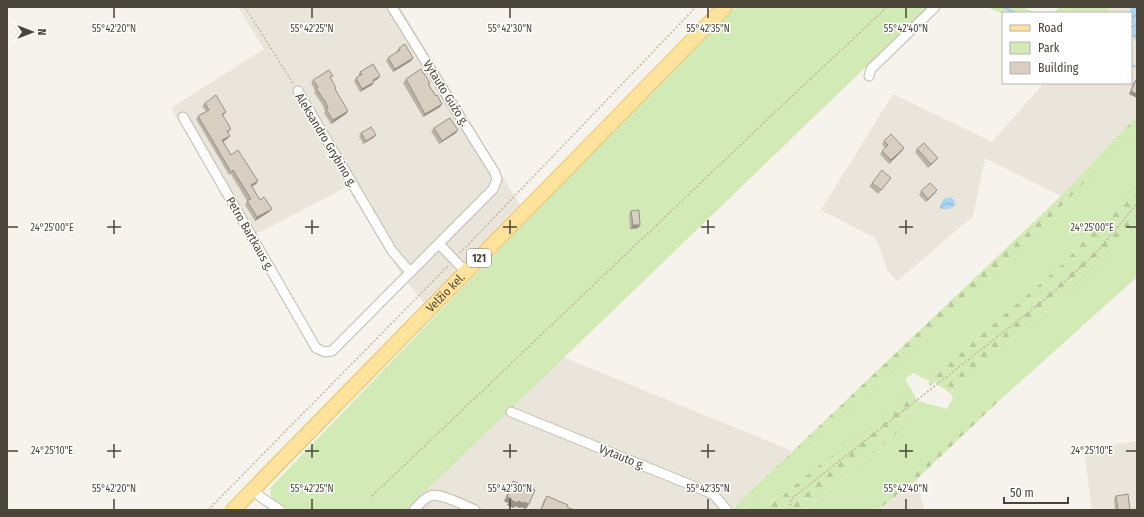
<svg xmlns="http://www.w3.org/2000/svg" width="1144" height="517" font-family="'Fira Sans Condensed',sans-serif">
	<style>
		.residential { fill: #eae5da }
		.green { fill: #d2eab5 }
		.forest { fill: url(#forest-firs) }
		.water { fill: url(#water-waves) }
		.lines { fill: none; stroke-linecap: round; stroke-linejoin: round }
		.stream { stroke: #a9d4f2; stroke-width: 2.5 }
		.minor-casing { stroke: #c2bbae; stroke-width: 11 }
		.primary-casing { stroke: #e6c16a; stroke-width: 16 }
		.path { stroke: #c4b79f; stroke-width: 1.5; stroke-dasharray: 2 2; stroke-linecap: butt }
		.minor { stroke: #fff; stroke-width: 9 }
		.primary { stroke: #ffe39c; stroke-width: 14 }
		.wall { fill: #bab2a6 }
		.shaded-wall { fill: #979187 }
		.building { fill: #d8cfc1; stroke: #979187 }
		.ticks { fill: none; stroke: #4b4439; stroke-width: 1.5 }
		.labels { text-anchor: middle; stroke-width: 3; stroke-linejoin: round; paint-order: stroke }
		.shield { fill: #fff; stroke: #817c74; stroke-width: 1 }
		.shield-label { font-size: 11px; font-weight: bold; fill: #4b4439 }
		.street-label { font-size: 12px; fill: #4b4439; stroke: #fff }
		.ticks-label { font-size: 10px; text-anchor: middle; fill: #4b4439; stroke: #fff; stroke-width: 3; stroke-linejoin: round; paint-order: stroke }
	</style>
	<defs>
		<pattern id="forest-firs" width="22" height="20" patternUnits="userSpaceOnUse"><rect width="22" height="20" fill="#d2eab5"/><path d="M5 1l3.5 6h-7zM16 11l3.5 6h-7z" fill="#b6ca9c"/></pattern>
		<pattern id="water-waves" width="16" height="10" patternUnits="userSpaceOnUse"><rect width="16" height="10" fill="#a9d4f2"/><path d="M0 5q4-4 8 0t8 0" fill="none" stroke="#8caec5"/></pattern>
	</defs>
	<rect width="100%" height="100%" fill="#f6f3ec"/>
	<g class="residential">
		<polygon points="238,7 400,7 520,205 424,303 401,274 347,187 248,238 171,108 264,49"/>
		<polygon points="1112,7 1137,7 1137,116 1061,196 985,158 973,216 897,281 887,270 880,248 875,238 821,210 893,94 992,142 1044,83 1131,83 1131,13 1106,13"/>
		<polygon points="563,357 792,451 738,503 734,510 406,510"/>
		<polygon points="1137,441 1137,510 1092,510 1084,450"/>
		<polygon points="917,479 924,510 878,510"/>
	</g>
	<g class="green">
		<polygon points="736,7 928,7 406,510 289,510 273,501 270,493 271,487 522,226"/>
		<polygon points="987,7 1023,7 1035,13 1003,13 1003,14"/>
		<polygon points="1059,7 1112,7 1106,13 1054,13"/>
		<polygon points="1137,129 1137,179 1064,263 929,380 920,377 914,373 905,379 912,391 785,493 772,499 770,509 780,510 744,510 1033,235"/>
		<polygon points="1137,221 1137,277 1000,400 1000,395 994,394 873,510 805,510 895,435 918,401 947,409 953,398 951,394 957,382 1071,292 1109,254"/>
	</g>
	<g class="forest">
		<polygon points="1137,116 1137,129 1033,235 744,510 734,510 738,503 1061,196"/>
		<polygon points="1137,179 1137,221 1109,254 1071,292 957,382 951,394 935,382 930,386 929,380 1064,263"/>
		<polygon points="912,391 918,401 895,435 805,510 770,509 769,503 772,499 785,493"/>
		<polygon points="994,393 1000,395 1000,400 917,479 878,510 873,510"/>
	</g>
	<g class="water">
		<polygon points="1131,7 1137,7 1137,43 1131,33 1131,13 1129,13"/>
		<polygon points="951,197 955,201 955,205 949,209 941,209 940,207 943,199"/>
	</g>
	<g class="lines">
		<g class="stream">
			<polyline points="1003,7 1016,13"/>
			<polyline points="1131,65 1137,67"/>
		</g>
		<g class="minor-casing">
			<g id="minor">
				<polyline points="869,76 871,69 935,7"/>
				<polyline points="298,91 392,251 410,272"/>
				<polyline points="183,117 316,348 325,352 332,351 493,189 497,179 495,173 392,7"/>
				<polyline points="439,244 466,272"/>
				<polyline points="511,412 713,494 727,510"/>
				<polyline points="253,490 262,498 280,510"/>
				<path d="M414,510C419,505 424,498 430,496C440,492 465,506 475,510"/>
			</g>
		</g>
		<g class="primary-casing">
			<g id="primary">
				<path id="s1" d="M233,510L725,7"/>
			</g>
		</g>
		<g class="path">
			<polyline points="245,7 294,85"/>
			<polyline points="460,253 696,7"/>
			<polyline points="372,496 772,115 887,7"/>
			<polyline points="208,510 448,266"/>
			<polyline points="790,510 791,499 1048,297 1094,255 1137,204"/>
		</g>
		<use href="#minor" class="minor"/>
		<use href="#primary" class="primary"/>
	</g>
	<g class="wall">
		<polygon points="399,48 411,61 393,72 386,61 388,58 397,52 396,52"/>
		<polygon points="360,72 378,79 374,81 372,85 360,92 354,81 356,78 359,76 358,75"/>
		<polygon points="330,79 336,88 335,90 348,111 346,114 331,124 324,113 325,111 323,106 314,92 315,90 311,83 313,80"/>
		<polygon points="406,79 430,83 429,85 436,96 442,104 440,107 423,117 403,83"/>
		<polygon points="1136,80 1137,80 1137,98 1129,94 1133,83"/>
		<polygon points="205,103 226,112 223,116 231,129 228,133 230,136 227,139 223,142 231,155 258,181 256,184 252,186 260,200 269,212 255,221 245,205 247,201 231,174 229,175 196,119 198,116 206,111 202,106"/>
		<polygon points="434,128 456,133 439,144 431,131"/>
		<polygon points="361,133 376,135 373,138 363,144 359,136"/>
		<polygon points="884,141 904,148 902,151 889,164 880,154 885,148 882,144"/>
		<polygon points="917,149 935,161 928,168 915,152"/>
		<polygon points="889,181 878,194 869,186 872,183"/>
		<polygon points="937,190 935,193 926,202 919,195 921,191"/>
		<polygon points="631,211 640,225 638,228 630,229 629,214"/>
		<polygon points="513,481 526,509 521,507 520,508 515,506 514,508 507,505 508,503 504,501 510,486"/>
		<polygon points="547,496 567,507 574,510 540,510 544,500"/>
		<polygon points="1116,496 1130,510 1115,510 1114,499"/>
	</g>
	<g class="shaded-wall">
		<polygon points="413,58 411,61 393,72 395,69"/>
		<polygon points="380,76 378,79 371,83 373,80"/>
		<polygon points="374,82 372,85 360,92 362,89"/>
		<polygon points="1131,91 1137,94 1137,98 1129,94"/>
		<polygon points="442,104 440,107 423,117 425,114"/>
		<polygon points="348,111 346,114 331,124 333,120"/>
		<polygon points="458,130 456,133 439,144 442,141"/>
		<polygon points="376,135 373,138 363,144 366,141"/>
		<polygon points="230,136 227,139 220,144 222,140"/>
		<polygon points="904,148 902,151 889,164 891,160"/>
		<polygon points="938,158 928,168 931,164"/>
		<polygon points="258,181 256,184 249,188 251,185"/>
		<polygon points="937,190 935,193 926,202 928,199"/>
		<polygon points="272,209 269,212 255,221 257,217"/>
		<polygon points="633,225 640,225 638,228 630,229"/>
		<polygon points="507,497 511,498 508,503 504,501"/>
		<polygon points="511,500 524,502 529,504 526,509 521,507 520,508 515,506 514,508 507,505"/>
	</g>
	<g class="building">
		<polygon points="405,44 413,58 395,69 388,58 400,50 399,48"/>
		<polygon points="373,64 380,76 373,80 374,82 362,89 356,78 362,74 360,72"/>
		<polygon points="421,69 430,83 428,84 436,96 437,95 442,104 425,114 406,79"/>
		<polygon points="329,70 333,76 330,77 336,88 335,89 348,111 333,120 326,109 328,108 326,103 316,88 318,87 313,80"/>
		<polygon points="1136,80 1137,80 1137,94 1131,91"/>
		<polygon points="216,95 226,112 222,114 231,129 227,131 230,136 222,140 231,155 238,150 258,181 251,185 260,200 264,197 272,209 257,217 247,201 251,199 233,170 231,172 198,116 209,110 205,103"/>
		<polygon points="450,118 458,130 442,141 434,128"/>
		<polygon points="371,127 376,135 366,141 361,133"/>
		<polygon points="891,134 904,148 891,160 882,151 888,145 884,141"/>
		<polygon points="924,143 938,158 931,164 917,149"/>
		<polygon points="882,170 891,178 881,190 872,183"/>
		<polygon points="930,183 937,190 928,199 921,191"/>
		<polygon points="639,210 640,225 633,225 631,211"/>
		<polygon points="513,481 535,490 529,504 524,502 523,503 518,501 517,503 511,500 511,498 507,497"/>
		<polygon points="1128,494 1130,510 1118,510 1116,496"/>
		<polygon points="547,496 568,505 567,507 574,510 541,510"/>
	</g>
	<path class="ticks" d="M114,8V18M312,8V18M510,8V18M708,8V18M906,8V18M114,220V234M312,220V234M510,220V234M708,220V234M906,220V234M8,227H18M107,227H121M305,227H319M503,227H517M701,227H715M899,227H913M1126,227H1136M114,444V458M312,444V458M510,444V458M708,444V458M906,444V458M8,451H18M107,451H121M305,451H319M503,451H517M701,451H715M899,451H913M1126,451H1136M114,499V509M312,499V509M510,499V509M708,499V509M906,499V509"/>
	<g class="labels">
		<rect class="shield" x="467" y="249" width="24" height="18" rx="3"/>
		<g class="shield-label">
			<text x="479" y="262">121</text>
		</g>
		<g class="street-label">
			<text transform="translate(446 93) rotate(58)" y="4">Vytauto Gužo g.</text>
			<text transform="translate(326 140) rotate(59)" y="4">Aleksandro Grybino g.</text>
			<text transform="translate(250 234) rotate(60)" y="4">Petro Bartkaus g.</text>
			<text dy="4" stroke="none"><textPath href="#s1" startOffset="304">Velžio kel.</textPath></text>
			<text transform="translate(622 457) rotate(22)" y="4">Vytauto g.</text>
		</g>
	</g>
	<g class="ticks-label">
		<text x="114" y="32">55°42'20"N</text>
		<text x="312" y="32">55°42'25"N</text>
		<text x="510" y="32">55°42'30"N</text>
		<text x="708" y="32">55°42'35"N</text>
		<text x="906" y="32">55°42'40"N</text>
		<text x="1092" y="231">24°25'00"E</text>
		<text x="52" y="231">24°25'00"E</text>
		<text x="1092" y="454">24°25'10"E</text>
		<text x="52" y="454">24°25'10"E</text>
		<text x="114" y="492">55°42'20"N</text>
		<text x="312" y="492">55°42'25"N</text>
		<text x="510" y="492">55°42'30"N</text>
		<text x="708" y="492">55°42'35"N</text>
		<text x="906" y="492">55°42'40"N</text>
	</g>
	<rect width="1144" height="517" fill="none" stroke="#4b4439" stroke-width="16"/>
	<rect x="1002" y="12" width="130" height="72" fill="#ffffff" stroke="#b7b4b0"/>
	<rect x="1010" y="25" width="20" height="6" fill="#ffe39c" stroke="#b7b4b0"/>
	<text x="1038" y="32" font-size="12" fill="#4b4439">Road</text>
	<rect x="1010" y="42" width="20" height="12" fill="#d2eab5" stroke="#b7b4b0"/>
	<text x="1038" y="52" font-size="12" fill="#4b4439">Park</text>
	<rect x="1010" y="62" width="20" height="12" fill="#d8cfc1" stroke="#b7b4b0"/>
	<text x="1038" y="72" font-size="12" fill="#4b4439">Building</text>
	<g transform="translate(32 32) rotate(90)" stroke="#ffffff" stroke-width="3" paint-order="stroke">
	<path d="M0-3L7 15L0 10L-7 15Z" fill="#4b4439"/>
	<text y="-6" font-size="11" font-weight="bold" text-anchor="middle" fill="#4b4439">N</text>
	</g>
	<path d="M1004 497v6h64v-6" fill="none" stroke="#4b4439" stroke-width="2"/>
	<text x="1010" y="497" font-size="12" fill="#4b4439" stroke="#ffffff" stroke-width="3" paint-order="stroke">50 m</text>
</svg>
